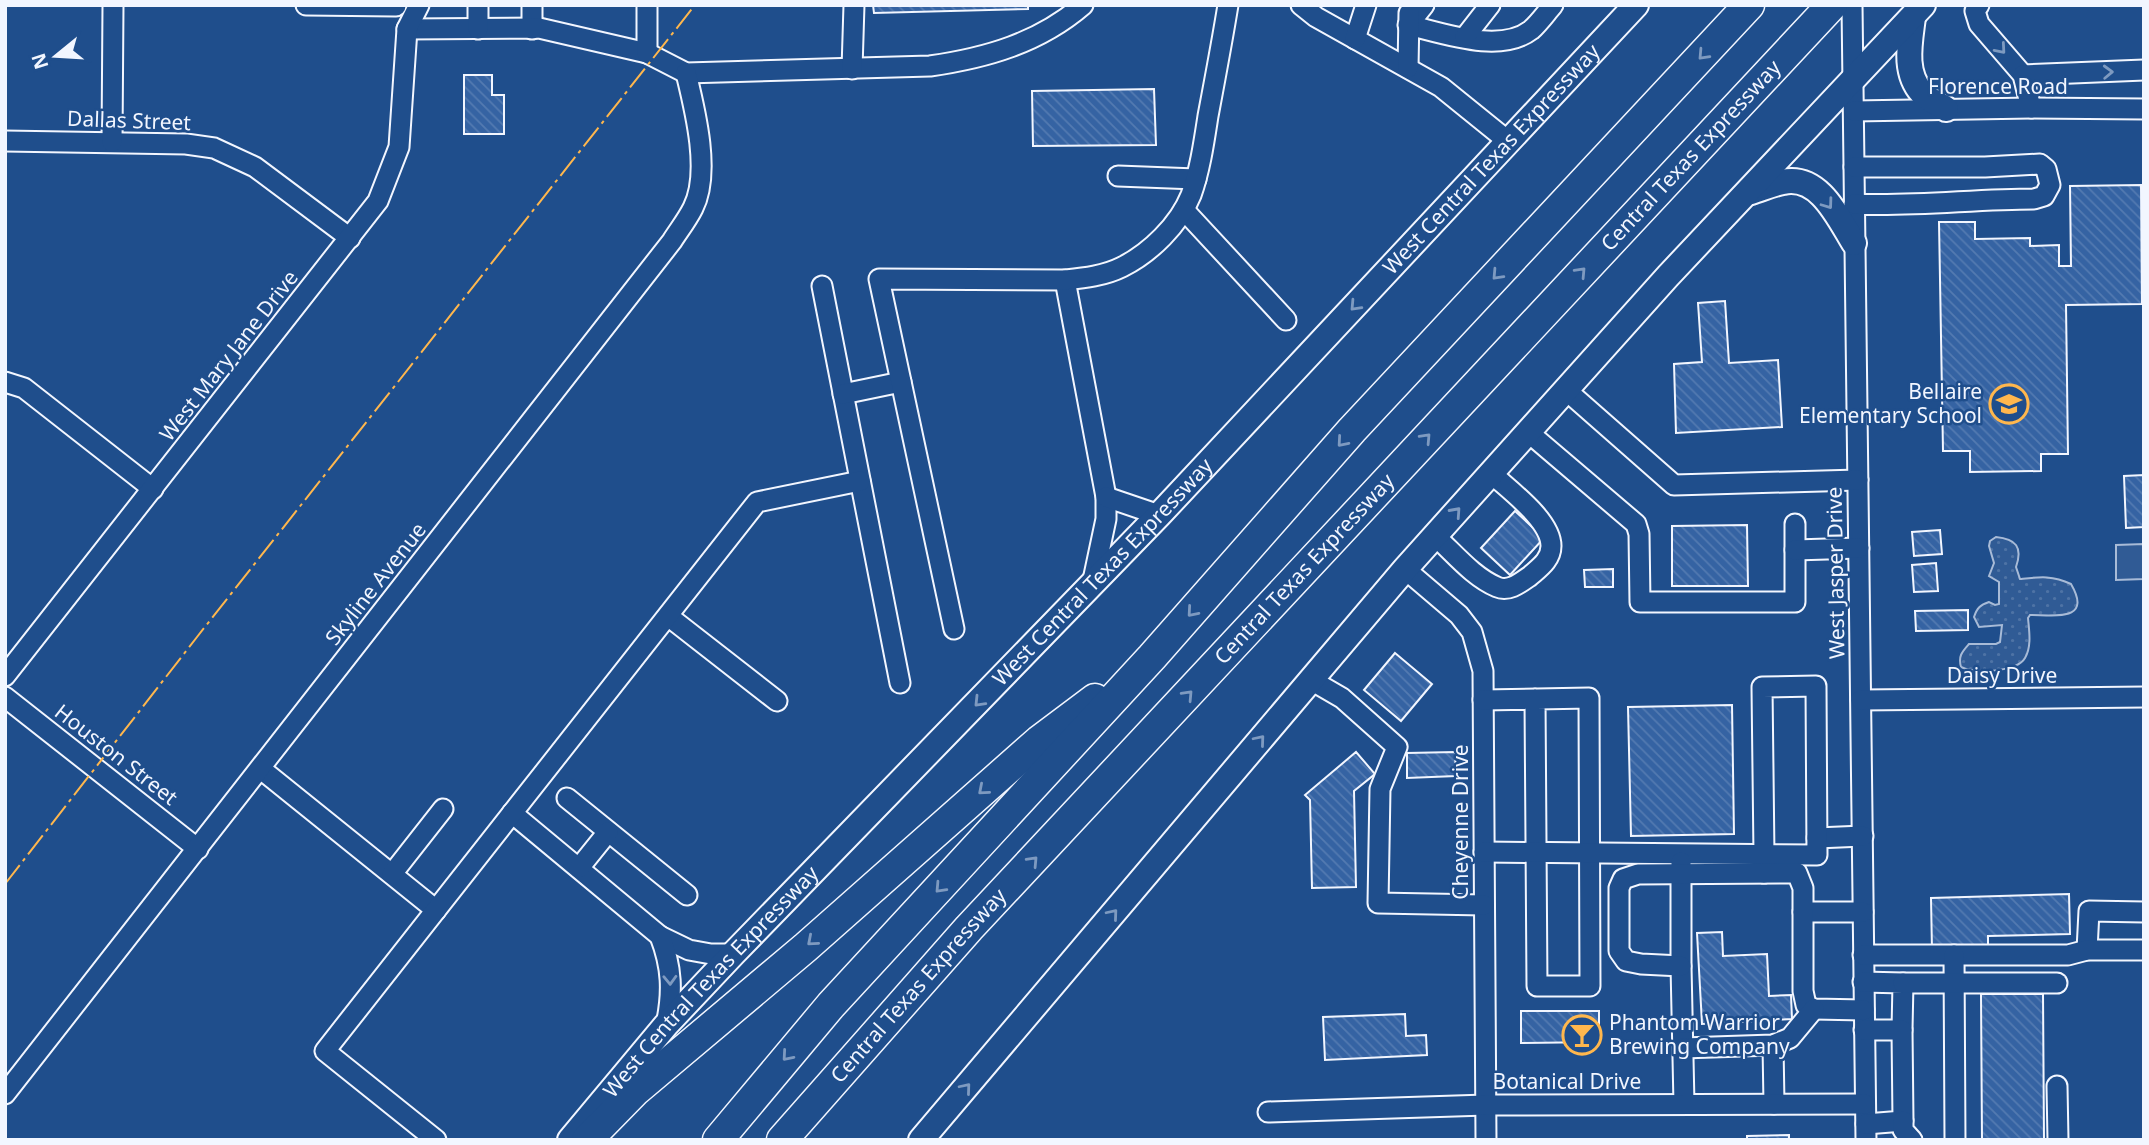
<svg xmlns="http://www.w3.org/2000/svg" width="2149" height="1145" font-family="'Noto Sans',sans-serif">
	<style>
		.park { fill: url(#park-dots); stroke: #a8bbd7; stroke-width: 2 }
		.pitch { fill: #305b95; stroke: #a8bbd7; stroke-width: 2 }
		.building { fill: url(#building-back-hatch); stroke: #f2f6ff; stroke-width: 2 }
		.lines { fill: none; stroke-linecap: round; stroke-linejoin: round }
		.minor-casing { stroke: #f2f6ff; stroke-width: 23 }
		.major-casing { stroke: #f2f6ff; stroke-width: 28 }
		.highway-casing { stroke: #f2f6ff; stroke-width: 33 }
		.minor { stroke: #1f4e8c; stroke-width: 19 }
		.major { stroke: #1f4e8c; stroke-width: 24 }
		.highway { stroke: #1f4e8c; stroke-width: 30 }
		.power { stroke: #ffb74d; stroke-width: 2; stroke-dasharray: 24 5 3.5 5; stroke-linecap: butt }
		.oneway { stroke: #7e9ac0 }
		.labels { text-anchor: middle; stroke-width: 5; stroke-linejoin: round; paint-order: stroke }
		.street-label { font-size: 21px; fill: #f2f6ff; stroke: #1f4e8c }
		.poi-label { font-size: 21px; fill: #f2f6ff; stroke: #1f4e8c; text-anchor: end }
	</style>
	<defs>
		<pattern id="park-dots" width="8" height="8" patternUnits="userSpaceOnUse" patternTransform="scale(1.75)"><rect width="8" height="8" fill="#305b95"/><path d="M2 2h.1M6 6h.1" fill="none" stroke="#4e73a5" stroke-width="1.8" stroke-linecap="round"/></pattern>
		<pattern id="building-back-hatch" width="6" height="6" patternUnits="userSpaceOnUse" patternTransform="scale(1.75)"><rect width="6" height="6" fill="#3563a3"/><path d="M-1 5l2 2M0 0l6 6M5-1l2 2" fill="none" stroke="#537ab1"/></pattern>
	</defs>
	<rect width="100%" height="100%" fill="#1f4e8c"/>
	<path class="park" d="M1996,537C2016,539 2023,547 2016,567L2020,579C2039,577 2052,575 2071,584C2093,622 2054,615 2030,615L2028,618C2029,630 2032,646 2025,658C2017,672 1975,674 1961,667C1958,656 1962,652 1969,644H1996L2000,642L2002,625L1979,627L1974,617C1977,608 1980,605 1989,602L1995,605L1999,604V582L1989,576L1994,563L1989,546L1990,541Z"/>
	<polygon class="pitch" points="2144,544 2144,579 2116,580 2116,545"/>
	<g class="building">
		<polygon points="873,5 1028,5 1028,9 874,13"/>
		<polygon points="464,75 492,75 492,95 504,95 504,134 464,134"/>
		<polygon points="1154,89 1156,145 1033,146 1032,91"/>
		<polygon points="2141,185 2142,304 2066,305 2068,454 2041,454 2041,471 1970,472 1970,451 1943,451 1939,222 1975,222 1975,239 2030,238 2030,246 2059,245 2059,266 2071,266 2070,186"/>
		<polygon points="1725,301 1729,363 1778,360 1782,427 1676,433 1674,364 1702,362 1698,303"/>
		<polygon points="2144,475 2144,527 2126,528 2124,476"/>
		<polygon points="1515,511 1544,538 1510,575 1481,548"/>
		<polygon points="1747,525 1748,586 1672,586 1672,526"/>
		<polygon points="1940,530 1942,554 1914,556 1912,532"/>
		<polygon points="1936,563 1938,591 1914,592 1912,565"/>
		<polygon points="1613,569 1613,587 1585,587 1584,570"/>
		<polygon points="1968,610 1968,630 1916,631 1915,611"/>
		<polygon points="1395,653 1432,684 1401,721 1364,690"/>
		<polygon points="1732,705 1734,834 1631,836 1628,707"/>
		<polygon points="1356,752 1375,774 1354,791 1356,887 1312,888 1310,800 1305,795"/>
		<polygon points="1455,752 1456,776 1407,778 1407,753"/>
		<polygon points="2069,894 2070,934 1988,936 1988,949 1932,951 1931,898"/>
		<polygon points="1722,932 1723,956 1767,954 1769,996 1791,995 1792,1019 1702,1024 1697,933"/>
		<polygon points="1981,994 2043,994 2044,1140 1982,1140"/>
		<polygon points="1521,1011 1599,1011 1599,1042 1521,1043"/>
		<polygon points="1405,1014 1406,1036 1426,1035 1427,1055 1325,1060 1323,1017"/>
		<polygon points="1789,1135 1789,1140 1747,1140 1747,1136"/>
	</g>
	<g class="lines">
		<g class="minor-casing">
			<g id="minor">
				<polyline points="306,5 396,6"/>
				<polyline points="532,5 532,29"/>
				<polyline points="1301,5 1316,17 1441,87 1509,142"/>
				<path d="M1424,5L1408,25C1443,33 1500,54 1531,30C1539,23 1546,13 1553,5"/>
				<polyline points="1852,5 1866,1140"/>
				<polyline points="1979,5 1975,11 1979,24 2023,75 2031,108"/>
				<path d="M407,29L539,28L647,53L686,73L930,66C986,58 1039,43 1083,5"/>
				<polyline points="478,29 478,5"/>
				<polyline points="1465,37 1490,5"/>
				<polyline points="1355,39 1366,5"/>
				<polyline points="647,53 647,5"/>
				<polyline points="1408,68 1409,13"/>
				<polyline points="852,69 854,5"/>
				<polyline points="2023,75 2144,70"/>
				<polyline points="1854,111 2031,108 2144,109"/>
				<polyline points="5,141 186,144 214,148 255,167 350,238"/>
				<polyline points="112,142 113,5"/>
				<polyline points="1118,176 1196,179"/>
				<path d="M1854,204C1914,207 1974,199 2034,199L2044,196L2050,185L2046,169L2040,164L1985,167H1854"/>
				<polyline points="1184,210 1286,320"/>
				<polyline points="1065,280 1106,497 1106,519 1092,585"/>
				<polyline points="822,286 900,683"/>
				<polyline points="5,382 24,388 153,489"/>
				<polyline points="1566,390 1674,485 1858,480"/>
				<polyline points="843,394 901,382"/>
				<polyline points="1528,432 1636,524 1639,534 1640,602 1795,602 1795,524"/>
				<polyline points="1106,497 1159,515"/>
				<path d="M1435,536C1454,553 1473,577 1497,587C1509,592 1520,583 1530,576C1539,568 1551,560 1551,546C1551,520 1509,490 1491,473"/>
				<polyline points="1795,550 1859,548"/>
				<polyline points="1405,569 1459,615 1472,632 1483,671 1486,1140"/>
				<polyline points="668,616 777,701"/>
				<path d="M954,629L879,279L1065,280C1084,278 1104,276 1122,267C1150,253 1179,225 1191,195C1200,170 1204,142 1208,116C1215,79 1222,42 1228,5"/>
				<polyline points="5,676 378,201 399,147 407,29 419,5"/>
				<polyline points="1311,680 1342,698 1397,747 1380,789 1378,903 1484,905"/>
				<polyline points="5,697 198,849"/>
				<polyline points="1483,700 1589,698 1590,986 1537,986 1535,699"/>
				<polyline points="1861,700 2144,697"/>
				<polyline points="261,769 436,910"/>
				<polyline points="567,798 687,895"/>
				<polyline points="512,813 660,936 689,950 711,954 733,954"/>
				<polyline points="1817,838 1863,836"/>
				<path d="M1484,852C1595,853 1706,854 1817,855L1816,686L1762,687L1764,855V873"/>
				<polyline points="1681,862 1681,966 1684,1104"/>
				<polyline points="579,868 608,832"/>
				<polyline points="392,874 443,809"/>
				<polyline points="1803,912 1863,912"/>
				<path d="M660,936C672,967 673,992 666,1025"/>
				<polyline points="2087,950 2089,911 2144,912"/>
				<polyline points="1863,955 2068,955 2087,950 2144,950"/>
				<polyline points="1954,955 1955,1140"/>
				<polyline points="1681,966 1641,964 1626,961 1619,951 1619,888 1623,879 1638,874 1797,873 1803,888 1803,991 1806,1005 1814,1009 1864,1010"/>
				<polyline points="1863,982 1903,983 1902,1030"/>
				<polyline points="1903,983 2057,983"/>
				<polyline points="1864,1030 1902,1030 1903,1121 1866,1124"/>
				<polyline points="1773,1045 1774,1104"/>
				<polyline points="1683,1048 1773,1045 1790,1038 1814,1009"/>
				<polyline points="2057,1086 2058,1140"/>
				<path d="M5,1094L672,241C679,230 687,220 693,208C711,173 695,110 686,73"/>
				<polyline points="1268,1112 1486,1105 1865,1104"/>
				<polyline points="1903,1121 1903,1130 1912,1140"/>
				<polyline points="436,1140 325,1051 757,502 860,481"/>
			</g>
		</g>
		<g class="major-casing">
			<g id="major">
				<path d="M1913,17C1910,42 1903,72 1922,93C1928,100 1939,104 1946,109"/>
				<path d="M1751,192C1761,189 1772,184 1783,182C1819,174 1838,217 1854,243"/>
				<path id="s1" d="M570,1140L666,1025L733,954L1159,515L1636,5"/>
				<polyline points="921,1140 1405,569 1668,276 1923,5"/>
			</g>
		</g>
		<g class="highway-casing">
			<g id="highway">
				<polyline points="587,1140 635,1091 806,947 1039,741 1095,699"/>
				<polyline points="718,1140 831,1005 1152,657 1352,430 1749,5"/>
				<path id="s2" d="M782,1140L969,928L1832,5"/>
			</g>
		</g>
		<use href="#minor" class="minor"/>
		<use href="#major" class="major"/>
		<use href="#highway" class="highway"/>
		<polyline class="power" points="5,884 197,637 695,5"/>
	</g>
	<defs><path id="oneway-chevron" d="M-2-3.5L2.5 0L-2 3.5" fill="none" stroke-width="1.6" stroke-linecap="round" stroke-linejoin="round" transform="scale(1.75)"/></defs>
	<g class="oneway">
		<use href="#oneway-chevron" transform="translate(2001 49) rotate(49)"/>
		<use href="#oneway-chevron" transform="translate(1703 55) rotate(133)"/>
		<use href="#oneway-chevron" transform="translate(2108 72) rotate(-2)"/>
		<use href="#oneway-chevron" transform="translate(1828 204) rotate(54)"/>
		<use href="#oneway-chevron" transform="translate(1581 272) rotate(-47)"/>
		<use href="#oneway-chevron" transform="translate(1497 275) rotate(133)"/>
		<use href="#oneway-chevron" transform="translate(1355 306) rotate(133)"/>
		<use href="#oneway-chevron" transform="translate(1426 438) rotate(-47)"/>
		<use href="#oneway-chevron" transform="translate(1342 442) rotate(131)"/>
		<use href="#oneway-chevron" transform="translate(1456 512) rotate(-48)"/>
		<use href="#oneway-chevron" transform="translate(1192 612) rotate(131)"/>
		<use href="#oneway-chevron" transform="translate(1188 695) rotate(-47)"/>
		<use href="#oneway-chevron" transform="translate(979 702) rotate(134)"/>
		<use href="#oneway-chevron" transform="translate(1260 740) rotate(-50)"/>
		<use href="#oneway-chevron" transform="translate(983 790) rotate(139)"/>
		<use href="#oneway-chevron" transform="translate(1033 861) rotate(-47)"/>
		<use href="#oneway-chevron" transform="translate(940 888) rotate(133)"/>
		<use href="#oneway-chevron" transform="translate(1113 914) rotate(-50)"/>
		<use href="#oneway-chevron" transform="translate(812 941) rotate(139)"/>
		<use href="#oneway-chevron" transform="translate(670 980) rotate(88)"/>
		<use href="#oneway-chevron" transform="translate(787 1056) rotate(131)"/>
		<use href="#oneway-chevron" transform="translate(966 1088) rotate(-50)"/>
	</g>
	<defs>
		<g id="school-ring" transform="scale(2.0125)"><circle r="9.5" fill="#1f4e8c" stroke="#ffb74d" stroke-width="1.5"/><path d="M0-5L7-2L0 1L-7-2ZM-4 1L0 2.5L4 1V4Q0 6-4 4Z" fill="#ffb74d"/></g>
		<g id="bar-ring" transform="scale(2.0125)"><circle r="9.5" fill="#1f4e8c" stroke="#ffb74d" stroke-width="1.5"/><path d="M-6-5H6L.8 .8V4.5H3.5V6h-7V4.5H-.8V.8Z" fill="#ffb74d"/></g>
	</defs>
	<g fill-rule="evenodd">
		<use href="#school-ring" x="2009" y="404"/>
		<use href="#bar-ring" x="1582" y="1035"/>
	</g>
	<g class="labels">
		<g class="street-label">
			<text x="1998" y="94">Florence Road</text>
			<text transform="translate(129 121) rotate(2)" y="7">Dallas Street</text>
			<text dy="7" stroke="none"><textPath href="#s2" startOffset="1340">Central Texas Expressway</textPath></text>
			<text dy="7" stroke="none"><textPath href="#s1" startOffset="1346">West Central Texas Expressway</textPath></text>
			<text transform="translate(229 356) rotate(-52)" y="7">West Mary Jane Drive</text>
			<text dy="7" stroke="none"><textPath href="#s2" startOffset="774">Central Texas Expressway</textPath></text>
			<text dy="7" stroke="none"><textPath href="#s1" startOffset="779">West Central Texas Expressway</textPath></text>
			<text transform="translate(1836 573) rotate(-91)" y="7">West Jasper Drive</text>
			<text transform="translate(376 584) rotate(-52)" y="7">Skyline Avenue</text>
			<text x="2002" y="683">Daisy Drive</text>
			<text transform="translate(116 755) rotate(38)" y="7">Houston Street</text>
			<text transform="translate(1461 822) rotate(-90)" y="7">Cheyenne Drive</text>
			<text dy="7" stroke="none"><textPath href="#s1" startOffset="212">West Central Texas Expressway</textPath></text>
			<text dy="7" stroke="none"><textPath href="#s2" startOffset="206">Central Texas Expressway</textPath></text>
			<text x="1567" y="1089">Botanical Drive</text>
		</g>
		<g class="poi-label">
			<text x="1982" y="399">Bellaire<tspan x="1982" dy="24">Elementary School</tspan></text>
			<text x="1609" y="1030" text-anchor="start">Phantom Warrior<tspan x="1609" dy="24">Brewing Company</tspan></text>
		</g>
	</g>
	<rect width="2149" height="1145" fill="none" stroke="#f2f6ff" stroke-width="14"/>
	<g transform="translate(56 56) rotate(252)" stroke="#1f4e8c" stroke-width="5" paint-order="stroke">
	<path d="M0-5L12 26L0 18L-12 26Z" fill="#f2f6ff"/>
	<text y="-10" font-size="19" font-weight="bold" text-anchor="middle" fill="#f2f6ff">N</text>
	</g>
</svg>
